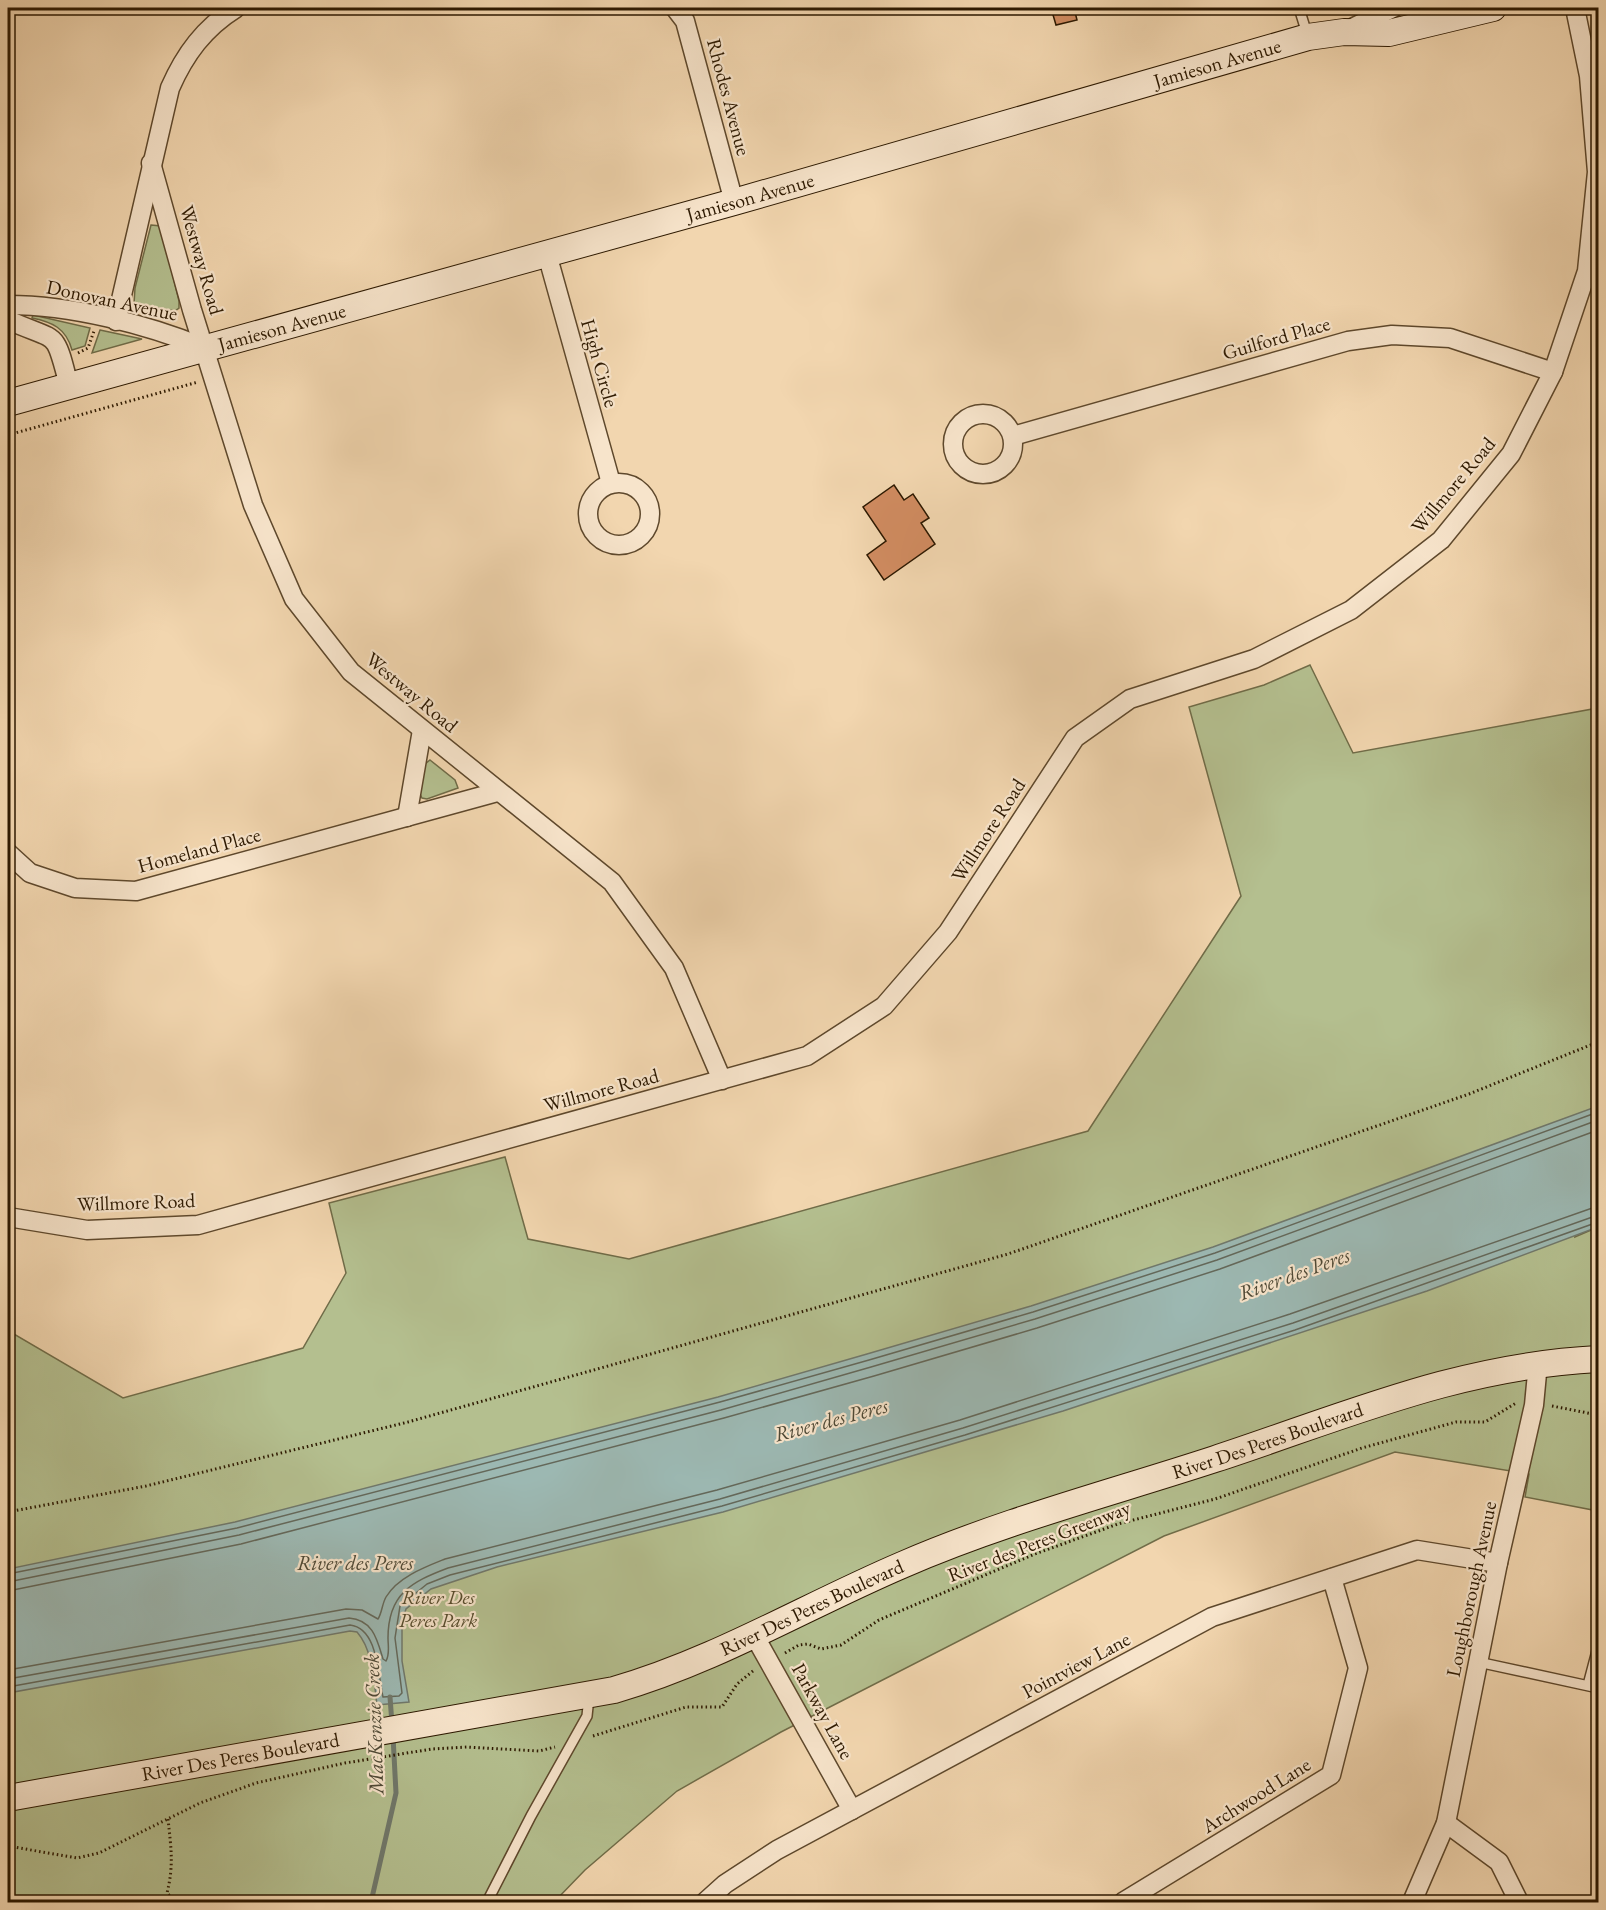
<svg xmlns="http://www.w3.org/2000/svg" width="1606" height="1910" font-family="'EB Garamond',serif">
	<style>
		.green { fill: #b4bf8f; stroke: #706c48; stroke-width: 1.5 }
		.water { fill: #9cb8b2; stroke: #70786b; stroke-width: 1.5 }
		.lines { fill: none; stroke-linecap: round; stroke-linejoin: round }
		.shore { stroke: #64685a; stroke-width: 1.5 }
		.stream { stroke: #70786b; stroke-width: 5 }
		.building { fill: #d18c61; stroke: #2d1901; stroke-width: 1.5 }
		.service-casing { stroke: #5e482c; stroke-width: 12 }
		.minor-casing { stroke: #5e482c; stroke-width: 21 }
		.secondary-casing { stroke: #2d1901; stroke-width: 28 }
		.path { stroke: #2d1901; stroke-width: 3; stroke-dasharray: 1.5 3; stroke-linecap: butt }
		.service { stroke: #f7e4cb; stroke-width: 9 }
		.minor { stroke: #f7e4cb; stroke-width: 18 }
		.secondary { stroke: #f7e4cb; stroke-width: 26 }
		.labels { text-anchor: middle; stroke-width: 4.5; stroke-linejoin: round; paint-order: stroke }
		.street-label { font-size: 20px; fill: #2d1901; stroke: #f7e4cb }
		.park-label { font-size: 20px; font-style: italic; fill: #564b2c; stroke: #f7e4cb }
		.water-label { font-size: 21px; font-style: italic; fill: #4e4936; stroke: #f7e4cb }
	</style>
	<rect width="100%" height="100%" fill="#f2d6af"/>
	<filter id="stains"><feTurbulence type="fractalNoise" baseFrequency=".00333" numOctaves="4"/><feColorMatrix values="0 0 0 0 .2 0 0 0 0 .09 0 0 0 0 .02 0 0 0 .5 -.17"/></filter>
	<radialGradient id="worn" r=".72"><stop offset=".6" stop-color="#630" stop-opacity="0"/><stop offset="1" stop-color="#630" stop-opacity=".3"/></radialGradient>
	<g class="green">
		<polygon points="151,225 161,226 179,301 179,308 175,311 134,304 135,288"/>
		<path d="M33,315L90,328L85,346L72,350C66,328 52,322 32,318Z"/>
		<polygon points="100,330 142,339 92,353"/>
		<polygon points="1310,665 1353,753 1598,708 1598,1134 1575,1237 1598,1227 1598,1511 1525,1497 1529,1474 1395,1452 1164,1536 781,1732 677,1791 585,1870 554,1902 8,1902 8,1335 14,1334 123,1398 303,1348 346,1273 329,1203 505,1157 528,1239 629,1259 1088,1131 1241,896 1189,707 1264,685"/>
		<polygon points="430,760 455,780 458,788 427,799 422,798 420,794 425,764"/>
	</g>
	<path class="water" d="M1598,1106V1227L1427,1291L1063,1411L723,1512L497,1567L431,1589L406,1609L402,1622V1661L409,1702L377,1705C374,1682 373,1650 357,1632L350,1631L8,1693V1569L235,1522L718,1397L867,1354L1031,1306L1213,1247Z"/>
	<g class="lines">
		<g class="shore">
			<polyline points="8,1574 237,1528 720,1402 869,1360 1033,1312 1215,1253 1598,1112"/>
			<polyline points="8,1582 239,1535 721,1410 871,1367 1035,1319 1217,1260 1598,1120"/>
			<polyline points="8,1591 241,1544 724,1418 874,1376 1037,1328 1220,1269 1598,1130"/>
			<path d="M8,1670L346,1609L362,1610L378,1619C382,1613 382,1604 386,1597C398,1577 425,1567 445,1559L717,1490L960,1420L1290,1314L1598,1206"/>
			<path d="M8,1679L349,1618C373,1620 377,1639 383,1659L386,1661C390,1654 388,1646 388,1638C388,1594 411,1582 448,1568L720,1499L963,1428L1293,1323L1598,1215"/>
			<path d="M8,1687L350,1625C378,1628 378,1675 383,1697L399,1696L402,1693L395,1638L400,1606L427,1584L450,1575L722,1506L965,1435L1295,1330L1598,1222"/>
		</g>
		<g class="stream">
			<polyline points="390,1697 392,1724"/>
			<polyline points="371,1902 396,1793 393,1736"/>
		</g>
	</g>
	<g class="building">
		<polygon points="1051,8 1074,8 1077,20 1056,25"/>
		<polygon points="894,485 904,500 913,494 929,518 921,523 935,544 884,580 867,555 886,541 863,507"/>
	</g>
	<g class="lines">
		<g class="service-casing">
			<g id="service">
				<polyline points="1299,8 1308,37"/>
				<polyline points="1478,1662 1598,1688"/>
				<polyline points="1588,1685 1598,1647"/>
				<polyline points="487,1902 531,1816 587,1716 589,1697"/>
			</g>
		</g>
		<g class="minor-casing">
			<g id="minor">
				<polyline points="675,8 685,21 734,202"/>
				<polyline points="1348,30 1393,8"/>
				<polyline points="151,163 192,310 253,505 294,599 351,672 612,882 674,968 722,1080"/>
				<polyline points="547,254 611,483"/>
				<path d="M8,305C71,305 146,324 205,348"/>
				<path d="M8,320C59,343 54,327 69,386"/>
				<path d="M116,321L170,88C185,54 204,28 236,8"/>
				<circle cx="983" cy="444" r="30"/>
				<polyline points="1013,436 1348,341 1392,335 1450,338 1553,372"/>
				<circle cx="619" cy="514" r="31"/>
				<polyline points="407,817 422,730"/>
				<polyline points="8,853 30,873 75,888 136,891 497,792"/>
				<polyline points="8,1217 87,1230 198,1225 807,1056 884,1006 948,932 1075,738 1130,699 1254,659 1351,610 1441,540 1511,454 1553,372 1587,271 1597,172 1589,76 1575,8"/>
				<polyline points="754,1635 852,1810"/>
				<polyline points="1446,1823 1499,1862 1519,1902"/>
				<polyline points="705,1902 725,1884 777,1850 1212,1617 1417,1550 1498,1563"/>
				<polyline points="1123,1902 1331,1775 1358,1668 1332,1578"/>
				<polyline points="1412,1902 1446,1823 1498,1563 1534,1405 1538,1363"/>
			</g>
		</g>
		<g class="secondary-casing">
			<g id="secondary">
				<path id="s1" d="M8,403L734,202L1308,37L1344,32L1389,33L1493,8"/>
				<path id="s2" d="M8,1798L614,1690C715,1661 806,1606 902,1565C1003,1521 1111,1493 1215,1459C1346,1416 1458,1366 1598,1359"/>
			</g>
		</g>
		<g class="path">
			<polyline points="78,353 88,348 94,331"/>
			<polyline points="8,435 198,382"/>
			<polyline points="1552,1406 1598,1415"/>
			<polyline points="8,1512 146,1486 408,1422 1008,1254 1469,1094 1598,1042"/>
			<polyline points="785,1653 799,1645 808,1644 821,1649 841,1645 879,1620 1035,1554 1118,1524 1215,1499 1362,1448 1456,1422 1485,1422 1516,1403"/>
			<polyline points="593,1736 686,1707 722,1707 737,1684 753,1671"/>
			<path d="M168,1819C171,1848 174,1865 167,1893L176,1902"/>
			<polyline points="8,1846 77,1858 99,1853 200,1803 256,1783 345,1763 432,1749 467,1747 539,1751 555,1747"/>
		</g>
		<use href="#service" class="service"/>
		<use href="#minor" class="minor"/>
		<use href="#secondary" class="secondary"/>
	</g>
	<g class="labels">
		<g class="street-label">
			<text dy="7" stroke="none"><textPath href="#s1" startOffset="1256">Jamieson Avenue</textPath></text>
			<text transform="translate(729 97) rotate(75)" y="7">Rhodes Avenue</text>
			<text dy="7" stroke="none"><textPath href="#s1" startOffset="770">Jamieson Avenue</textPath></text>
			<text transform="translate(202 260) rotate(74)" y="7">Westway Road</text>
			<text transform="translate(112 300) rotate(12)" y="7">Donovan Avenue</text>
			<text dy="7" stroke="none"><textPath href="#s1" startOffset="284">Jamieson Avenue</textPath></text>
			<text transform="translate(1276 338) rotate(-16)" y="7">Guilford Place</text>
			<text transform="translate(600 363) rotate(74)" y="7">High Circle</text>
			<text transform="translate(1453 485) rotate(-50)" y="7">Willmore Road</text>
			<text transform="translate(412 692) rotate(40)" y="7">Westway Road</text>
			<text transform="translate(988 830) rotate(-57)" y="7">Willmore Road</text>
			<text transform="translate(199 850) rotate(-15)" y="7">Homeland Place</text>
			<text transform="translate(601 1090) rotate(-15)" y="7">Willmore Road</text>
			<text transform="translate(136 1202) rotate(-2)" y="7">Willmore Road</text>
			<text dy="7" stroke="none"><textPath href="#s2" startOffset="1316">River Des Peres Boulevard</textPath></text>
			<text transform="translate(1039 1541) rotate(-21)" y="7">River des Peres Greenway</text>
			<text transform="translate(1471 1589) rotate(-78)" y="7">Loughborough Avenue</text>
			<text dy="7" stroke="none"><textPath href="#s2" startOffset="830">River Des Peres Boulevard</textPath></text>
			<text transform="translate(1076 1665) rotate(-28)" y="7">Pointview Lane</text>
			<text transform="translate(823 1711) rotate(61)" y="7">Parkway Lane</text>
			<text dy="7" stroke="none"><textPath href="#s2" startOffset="236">River Des Peres Boulevard</textPath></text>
			<text transform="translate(1256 1795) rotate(-32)" y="7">Archwood Lane</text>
		</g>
		<g class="park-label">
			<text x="438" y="1604">River Des<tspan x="438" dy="23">Peres Park</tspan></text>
		</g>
		<g class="water-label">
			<text transform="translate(1294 1274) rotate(-20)" y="7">River des Peres</text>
			<text transform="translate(831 1420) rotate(-15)" y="7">River des Peres</text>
			<text x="355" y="1570">River des Peres</text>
			<text transform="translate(374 1724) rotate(-92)" y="7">MacKenzie Creek</text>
		</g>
	</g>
	<rect width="1606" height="1910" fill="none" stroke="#f2d6af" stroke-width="30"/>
	<rect x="9" y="9" width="1588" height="1892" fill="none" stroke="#2d1901" stroke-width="3"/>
	<rect x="15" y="15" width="1576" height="1880" fill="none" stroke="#2d1901" stroke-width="1.5"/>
	<rect width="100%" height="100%" filter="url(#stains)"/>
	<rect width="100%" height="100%" fill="url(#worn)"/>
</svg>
